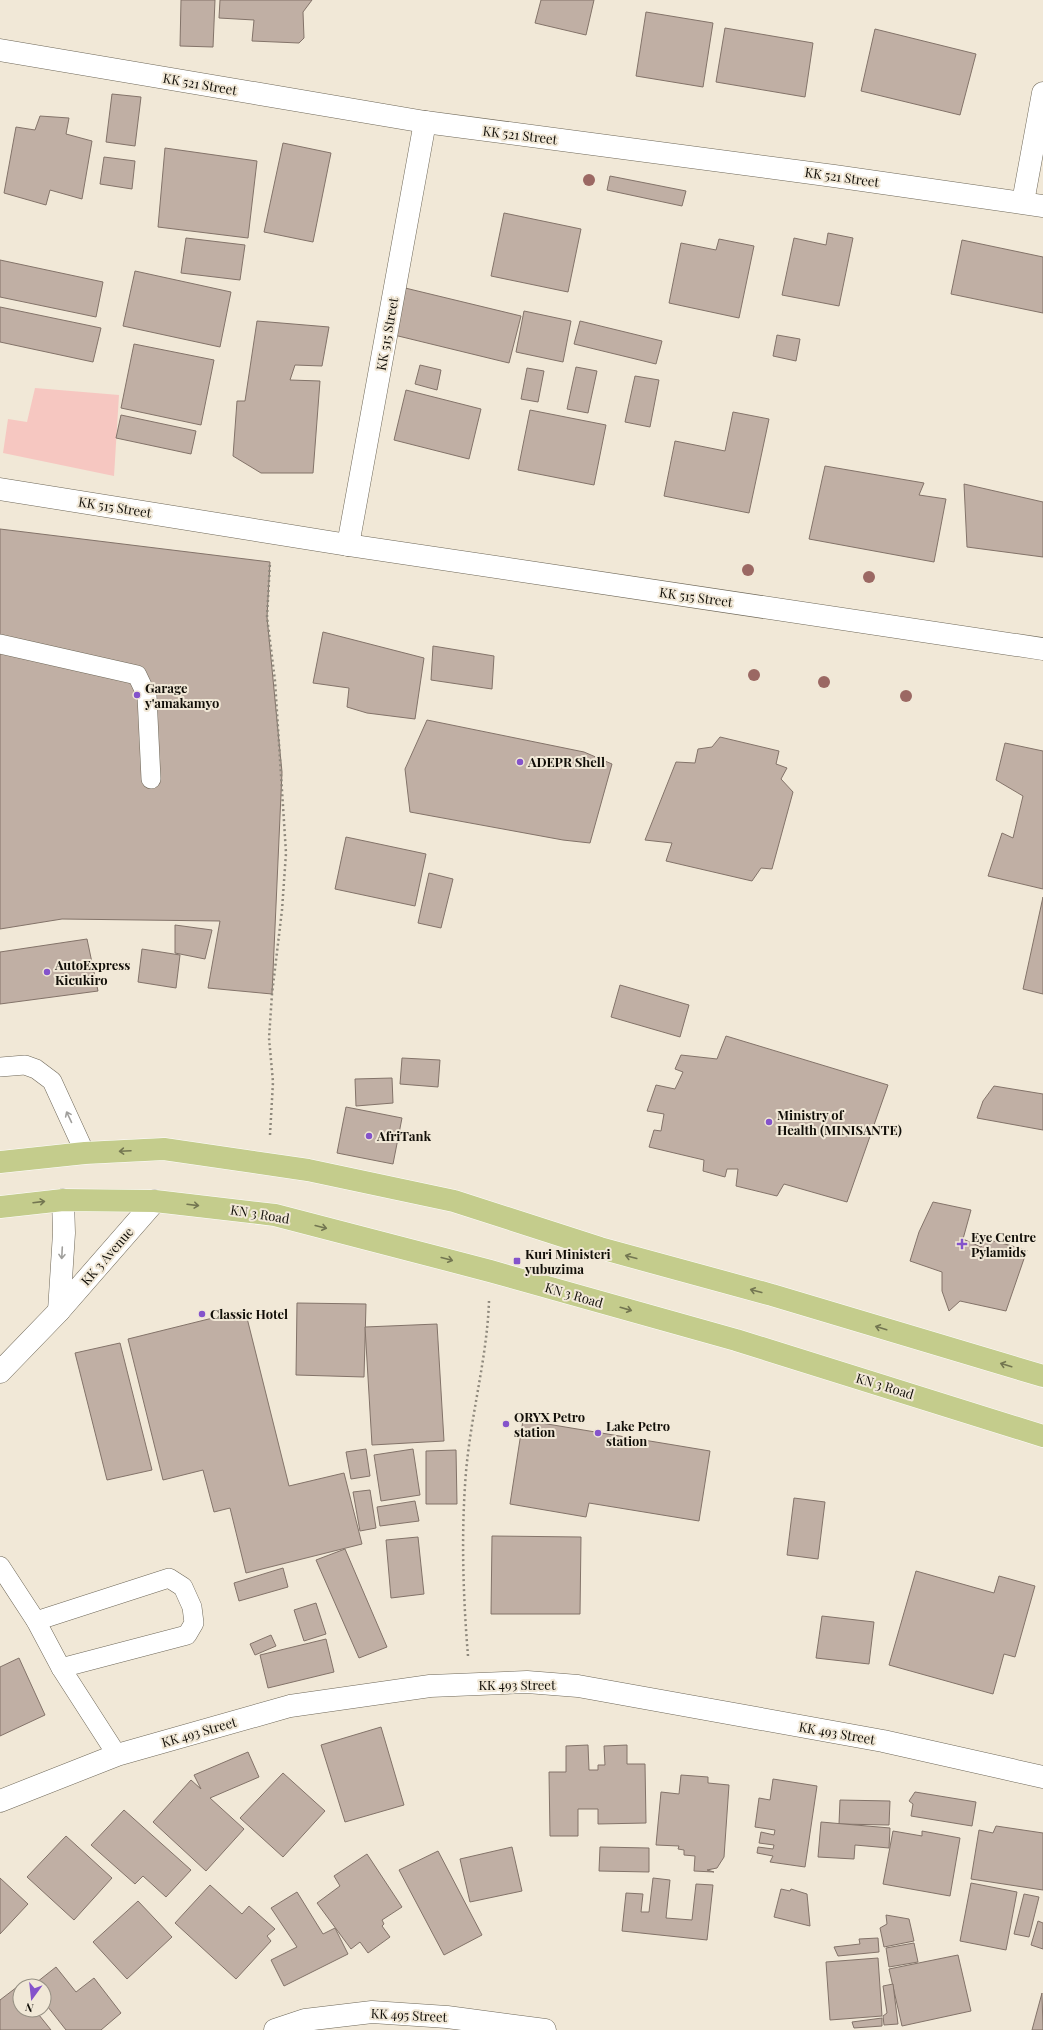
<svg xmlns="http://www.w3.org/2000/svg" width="1043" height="2030" font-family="'Playfair Display',serif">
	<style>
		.green { fill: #f6c7c1 }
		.building { fill: #c0afa4; stroke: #837369 }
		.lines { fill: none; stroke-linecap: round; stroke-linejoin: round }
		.service-casing { stroke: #6e6758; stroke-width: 20 }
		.minor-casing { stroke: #6e6758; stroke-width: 23 }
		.secondary-casing { stroke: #6e6758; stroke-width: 23 }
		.trunk-casing { stroke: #fff; stroke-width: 23 }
		.path { stroke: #8e887c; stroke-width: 2.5; stroke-dasharray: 2 3; stroke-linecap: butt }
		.service { stroke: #fff; stroke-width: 19 }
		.minor { stroke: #fff; stroke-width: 22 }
		.secondary { stroke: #fff; stroke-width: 22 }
		.trunk { stroke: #c4cc8c; stroke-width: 22 }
		.tree { fill: #9b6863 }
		.oneway { stroke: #a09f9c }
		.oneway2 { stroke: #737651 }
		.poi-dot { fill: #8453cb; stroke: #f1e8d7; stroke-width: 1.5 }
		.labels { text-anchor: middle; stroke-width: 4; stroke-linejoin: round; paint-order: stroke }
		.street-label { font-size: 13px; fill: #110e08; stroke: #f1e8d7 }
		.poi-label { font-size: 13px; font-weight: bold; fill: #110e08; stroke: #f1e8d7; text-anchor: start }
	</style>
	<rect width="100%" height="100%" fill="#f1e8d7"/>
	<polygon class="green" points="35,388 119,395 114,476 3,453 8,419 27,422"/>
	<g class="building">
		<polygon points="181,0 215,0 213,47 180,46"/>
		<polygon points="220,0 312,0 303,12 304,38 299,43 252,41 254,20 219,18"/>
		<polygon points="541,0 594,0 586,35 535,23"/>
		<polygon points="646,12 713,23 703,87 636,76"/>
		<polygon points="725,28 813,43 805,97 716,82"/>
		<polygon points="875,29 976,54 960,115 861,91"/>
		<polygon points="112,94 141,97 135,146 106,142"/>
		<polygon points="40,116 69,118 66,134 92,141 82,199 50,190 46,205 4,193 16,127 35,130"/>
		<polygon points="283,143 331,153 313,242 264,232"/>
		<polygon points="165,148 257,161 248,238 158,227"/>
		<polygon points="104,157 135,161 132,189 100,184"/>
		<polygon points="610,176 686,191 682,206 607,190"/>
		<polygon points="504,213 581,229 568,292 491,276"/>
		<polygon points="828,233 853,238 839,306 782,295 794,238 826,245"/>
		<polygon points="186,238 245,245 240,280 181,273"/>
		<polygon points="719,239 754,246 739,318 669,303 681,243 716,250"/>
		<polygon points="962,240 1043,257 1043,313 951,294"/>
		<polygon points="0,260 103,282 96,317 0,297"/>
		<polygon points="135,271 231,292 220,347 123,326"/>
		<polygon points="401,287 521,316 509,363 390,334"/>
		<polygon points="0,307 101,328 93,362 0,342"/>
		<polygon points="524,311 571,321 563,362 516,352"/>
		<polygon points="257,321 329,327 322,366 295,365 290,380 320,381 313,473 261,473 233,456 237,401 245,401"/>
		<polygon points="580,321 662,341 656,364 574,344"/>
		<polygon points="777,335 800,339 796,361 773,356"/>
		<polygon points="134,344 214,360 201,425 121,408"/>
		<polygon points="420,365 441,370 437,390 415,384"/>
		<polygon points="576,367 597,371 588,413 567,409"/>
		<polygon points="527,368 544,371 538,402 521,399"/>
		<polygon points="635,376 659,380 650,427 625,422"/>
		<polygon points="406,390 481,409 469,459 394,440"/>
		<polygon points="530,410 606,425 594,485 518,470"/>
		<polygon points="733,412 769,419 749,513 664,496 675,441 725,451"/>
		<polygon points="121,415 196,431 191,454 116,438"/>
		<polygon points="825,466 924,483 919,495 946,499 934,562 809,539"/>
		<polygon points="964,484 1043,502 1043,557 967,547"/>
		<polygon points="0,529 270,562 267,617 282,772 272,994 208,988 220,921 62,919 0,929"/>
		<polygon points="323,632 424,658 415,719 367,713 347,707 349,688 313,683"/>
		<polygon points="433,646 494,656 492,689 431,680"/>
		<polygon points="427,720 584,752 612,764 590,843 563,840 410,812 405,769"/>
		<polygon points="720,737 779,751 776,764 787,768 781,779 793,792 772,869 761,868 752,881 666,861 672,843 645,840 676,762 695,763 698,749 712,747"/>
		<polygon points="1005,743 1043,751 1043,889 988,876 1002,833 1013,838 1023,796 996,780"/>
		<polygon points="346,837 426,854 415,906 335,889"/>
		<polygon points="429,873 453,879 441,928 418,923"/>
		<polygon points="1043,897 1043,994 1023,989"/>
		<polygon points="175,925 212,930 205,959 175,953"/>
		<polygon points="87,939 98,991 0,1004 0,952"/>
		<polygon points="142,949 180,955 176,988 138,982"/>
		<polygon points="620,985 689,1005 680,1037 611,1017"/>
		<polygon points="726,1036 888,1085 847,1202 784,1184 777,1196 736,1186 738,1169 727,1169 725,1177 703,1171 704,1160 649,1147 654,1130 661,1131 664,1114 647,1111 656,1085 675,1089 683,1072 675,1069 681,1055 717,1059"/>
		<polygon points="402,1058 440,1060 438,1087 400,1084"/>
		<polygon points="392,1078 393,1103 356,1106 355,1079"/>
		<polygon points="994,1086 1043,1094 1043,1130 977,1118 983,1101"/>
		<polygon points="346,1107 402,1118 393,1164 337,1153"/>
		<polygon points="933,1202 971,1210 963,1239 981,1247 986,1239 1027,1250 1006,1311 960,1301 949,1311 942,1291 942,1272 910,1261 919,1232"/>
		<polygon points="297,1303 366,1304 364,1377 296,1375"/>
		<polygon points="245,1310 289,1486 344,1473 362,1544 246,1573 230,1508 214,1512 203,1470 163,1480 128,1339"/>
		<polygon points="437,1324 444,1441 372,1445 365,1327"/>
		<polygon points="120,1343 152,1470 107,1480 75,1353"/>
		<polygon points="523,1420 710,1451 699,1521 589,1503 586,1517 510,1504"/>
		<polygon points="366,1449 370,1476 351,1479 346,1452"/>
		<polygon points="413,1449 420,1495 381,1501 374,1455"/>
		<polygon points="456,1450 457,1504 426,1504 426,1451"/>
		<polygon points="370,1490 376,1528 360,1531 353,1492"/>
		<polygon points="794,1498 825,1502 818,1559 787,1555"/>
		<polygon points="415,1501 419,1521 380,1526 377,1507"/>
		<polygon points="492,1536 581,1537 580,1614 491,1614"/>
		<polygon points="418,1537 424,1594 391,1598 386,1540"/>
		<polygon points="345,1549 387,1647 359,1658 316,1560"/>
		<polygon points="283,1568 288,1587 239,1601 234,1583"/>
		<polygon points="916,1571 994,1593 999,1576 1035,1586 1015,1657 1004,1654 993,1694 889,1665"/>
		<polygon points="316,1603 326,1634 304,1641 294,1610"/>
		<polygon points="822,1616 874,1622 869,1664 816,1658"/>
		<polygon points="271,1635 276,1646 255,1655 250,1644"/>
		<polygon points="326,1639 334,1672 268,1688 260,1655"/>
		<polygon points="19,1658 45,1715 0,1736 0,1667"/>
		<polygon points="381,1727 404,1805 345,1822 321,1745"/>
		<polygon points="588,1745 589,1770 598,1770 598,1765 605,1765 604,1746 627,1745 627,1764 645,1764 646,1823 598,1824 598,1809 578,1809 578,1836 550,1836 549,1772 566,1772 566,1746"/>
		<polygon points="248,1752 259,1777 210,1798 244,1829 206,1871 153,1822 191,1780 201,1789 194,1775"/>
		<polygon points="283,1773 325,1811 283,1857 240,1818"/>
		<polygon points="681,1775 708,1777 708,1783 729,1785 724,1857 717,1868 707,1870 714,1872 694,1871 695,1856 684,1855 684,1850 678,1849 679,1846 656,1845 661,1792 679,1794"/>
		<polygon points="773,1779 817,1786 805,1867 770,1862 773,1856 757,1853 758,1847 773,1849 774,1845 759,1843 761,1832 774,1835 775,1830 755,1827 759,1798 770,1800"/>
		<polygon points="915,1792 976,1802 972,1826 911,1816 913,1804 909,1801"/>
		<polygon points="840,1800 890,1801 889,1825 839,1824"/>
		<polygon points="124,1810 191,1870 166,1897 143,1876 135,1884 91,1845"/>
		<polygon points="821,1822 890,1828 889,1848 855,1845 854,1859 818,1857"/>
		<polygon points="996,1826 1043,1833 1043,1890 971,1879 979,1830 993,1833"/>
		<polygon points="893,1831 922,1836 922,1831 960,1838 950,1896 883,1884"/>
		<polygon points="66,1836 112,1878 74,1920 27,1877"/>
		<polygon points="512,1847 522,1891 470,1902 460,1859"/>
		<polygon points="600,1847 649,1848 649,1872 599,1871"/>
		<polygon points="438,1851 482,1935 444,1955 399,1870"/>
		<polygon points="367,1854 402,1907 382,1920 384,1924 382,1926 390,1937 368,1953 360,1942 351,1949 317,1903 340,1886 334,1876"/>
		<polygon points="0,1878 28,1904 0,1934"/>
		<polygon points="653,1878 670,1880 666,1918 692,1920 696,1884 713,1885 707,1940 622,1931 626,1893 643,1894 641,1912 649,1912"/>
		<polygon points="971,1883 1017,1892 1006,1950 960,1941"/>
		<polygon points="210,1885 242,1914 249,1906 275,1929 267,1936 271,1941 236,1979 175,1923"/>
		<polygon points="781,1889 790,1891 791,1889 807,1894 810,1926 774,1917"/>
		<polygon points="297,1892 323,1934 335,1928 348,1954 284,1986 271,1960 297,1947 271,1908"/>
		<polygon points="1024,1894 1039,1897 1029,1937 1014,1934"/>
		<polygon points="138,1901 172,1937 127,1979 93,1942"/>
		<polygon points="886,1915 909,1919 914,1941 884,1947 880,1928 887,1924"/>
		<polygon points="1038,1921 1043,1923 1043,1949 1031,1945"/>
		<polygon points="878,1938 879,1952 838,1956 834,1947 860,1944 859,1939"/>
		<polygon points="914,1943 918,1962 889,1967 886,1948"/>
		<polygon points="958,1955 971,2011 902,2026 889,1969"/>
		<polygon points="878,1958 882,2016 830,2020 826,1962"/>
		<polygon points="56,1967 76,1992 94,1978 121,2013 101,2030 66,2030 44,2002 44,1986 32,1986"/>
		<polygon points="893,1984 898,2024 884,2025 883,2016 887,2013 883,1986"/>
		<polygon points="17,1987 20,1991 20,2010 35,2010 51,2030 0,2030 0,2000"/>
		<polygon points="1042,1993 1043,2030 1032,2030"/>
		<polygon points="882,2018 882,2026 854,2028 852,2022"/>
	</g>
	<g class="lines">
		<g class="service-casing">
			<g id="service">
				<polyline points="0,644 137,675 147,696 151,779"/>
				<polyline points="0,1067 25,1065 36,1069 52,1081 85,1153"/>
				<polyline points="0,1566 36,1621 61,1668 117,1755"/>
				<polyline points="36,1621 169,1578 183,1587 192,1607 194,1623 187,1635 61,1668"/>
			</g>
		</g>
		<g class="minor-casing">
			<g id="minor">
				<polyline points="0,50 425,122 834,176 1043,206"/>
				<polyline points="1023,202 1043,93"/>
				<polyline points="0,489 348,545 1043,649"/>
				<polyline points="348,545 425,122"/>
				<polyline points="0,1801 117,1755 290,1706 430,1686 527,1682 578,1686 883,1741 1043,1777"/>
				<polyline points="275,2030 305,2020 372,2012 447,2017 545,2030"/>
			</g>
		</g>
		<g class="secondary-casing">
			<g id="secondary">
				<polyline points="59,1311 64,1233 63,1200"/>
				<polyline points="0,1372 59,1311 155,1201"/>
			</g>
		</g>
		<g class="trunk-casing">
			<g id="trunk">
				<polyline points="0,1162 85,1153 164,1149 308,1170 454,1201 600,1248 772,1295 1043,1376"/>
				<polyline points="0,1207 63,1200 155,1201 275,1215 490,1271 736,1340 1043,1436"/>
			</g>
		</g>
		<g class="path">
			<polyline points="270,1135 273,1082 269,1038 272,994 282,910 286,853 275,681 267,617 270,562"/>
			<path d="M468,1656C463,1595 461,1533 466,1472C471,1414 487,1358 489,1301"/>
		</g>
		<use href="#service" class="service"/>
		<use href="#minor" class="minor"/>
		<use href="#secondary" class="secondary"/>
		<use href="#trunk" class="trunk"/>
	</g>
	<g class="tree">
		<circle cx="589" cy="180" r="6"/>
		<circle cx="748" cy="570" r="6"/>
		<circle cx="869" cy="577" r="6"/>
		<circle cx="754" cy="675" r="6"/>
		<circle cx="824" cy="682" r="6"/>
		<circle cx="906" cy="696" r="6"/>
	</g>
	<defs><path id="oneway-shaft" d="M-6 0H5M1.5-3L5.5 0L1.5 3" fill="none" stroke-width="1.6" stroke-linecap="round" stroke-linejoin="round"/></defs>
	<g class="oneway">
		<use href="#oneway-shaft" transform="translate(69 1117) rotate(-115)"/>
		<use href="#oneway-shaft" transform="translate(62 1253) rotate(93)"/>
	</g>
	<g class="oneway2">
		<use href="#oneway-shaft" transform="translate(125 1151) rotate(177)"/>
		<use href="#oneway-shaft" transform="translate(39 1202) rotate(-7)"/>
		<use href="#oneway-shaft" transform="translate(193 1205) rotate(7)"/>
		<use href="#oneway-shaft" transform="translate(321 1227) rotate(14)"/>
		<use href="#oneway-shaft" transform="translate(631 1257) rotate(-165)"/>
		<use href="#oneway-shaft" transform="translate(447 1259) rotate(15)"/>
		<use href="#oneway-shaft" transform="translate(756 1291) rotate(-165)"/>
		<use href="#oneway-shaft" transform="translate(626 1309) rotate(16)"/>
		<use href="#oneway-shaft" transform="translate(881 1328) rotate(-163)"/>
		<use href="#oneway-shaft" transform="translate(1006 1365) rotate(-163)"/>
	</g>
	<g class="poi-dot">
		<circle cx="137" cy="695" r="4"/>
		<circle cx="520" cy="762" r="4"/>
		<circle cx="47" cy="972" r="4"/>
		<circle cx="769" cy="1122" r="4"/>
		<circle cx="369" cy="1136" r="4"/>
		<path d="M960 1238h4v4h4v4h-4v4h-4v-4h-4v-4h4z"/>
		<rect x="513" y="1257" width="8" height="8" rx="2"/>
		<circle cx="202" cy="1314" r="4"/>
		<circle cx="506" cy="1424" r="4"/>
		<circle cx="598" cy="1433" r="4"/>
	</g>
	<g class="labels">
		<g class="street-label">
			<text transform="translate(200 84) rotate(10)" y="5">KK 521 Street</text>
			<text transform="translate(520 135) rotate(7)" y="5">KK 521 Street</text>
			<text transform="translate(842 177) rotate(8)" y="5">KK 521 Street</text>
			<text transform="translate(387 334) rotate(-80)" y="5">KK 515 Street</text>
			<text transform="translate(115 507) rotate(9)" y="5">KK 515 Street</text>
			<text transform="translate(696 597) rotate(8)" y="5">KK 515 Street</text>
			<text transform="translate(260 1214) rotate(9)" y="5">KN 3 Road</text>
			<text transform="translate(107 1256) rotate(-49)" y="5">KK 3 Avenue</text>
			<text transform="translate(574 1295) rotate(16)" y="5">KN 3 Road</text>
			<text transform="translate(885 1386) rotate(17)" y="5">KN 3 Road</text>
			<text x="517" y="1690">KK 493 Street</text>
			<text transform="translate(199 1732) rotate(-16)" y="5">KK 493 Street</text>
			<text transform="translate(837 1733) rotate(10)" y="5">KK 493 Street</text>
			<text transform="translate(409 2015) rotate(3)" y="5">KK 495 Street</text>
		</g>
		<g class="poi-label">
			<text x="145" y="693">Garage<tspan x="145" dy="15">y'amakamyo</tspan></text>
			<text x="528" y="767">ADEPR Shell</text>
			<text x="55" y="970">AutoExpress<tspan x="55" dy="15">Kicukiro</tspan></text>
			<text x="777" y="1120">Ministry of<tspan x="777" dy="15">Health (MINISANTE)</tspan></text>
			<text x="377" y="1141">AfriTank</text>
			<text x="971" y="1242">Eye Centre<tspan x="971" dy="15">Pylamids</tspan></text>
			<text x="525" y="1259">Kuri Ministeri<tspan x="525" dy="15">yubuzima</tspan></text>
			<text x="210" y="1319">Classic Hotel</text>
			<text x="514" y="1422">ORYX Petro<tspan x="514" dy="15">station</tspan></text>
			<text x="606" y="1431">Lake Petro<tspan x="606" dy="15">station</tspan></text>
		</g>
	</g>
	<g transform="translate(32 1998) rotate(195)"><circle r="19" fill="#f1e8d7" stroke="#979184"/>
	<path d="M0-3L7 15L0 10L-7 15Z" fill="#8453cb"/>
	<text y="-6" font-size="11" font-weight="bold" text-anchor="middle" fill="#110e08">N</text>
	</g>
</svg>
